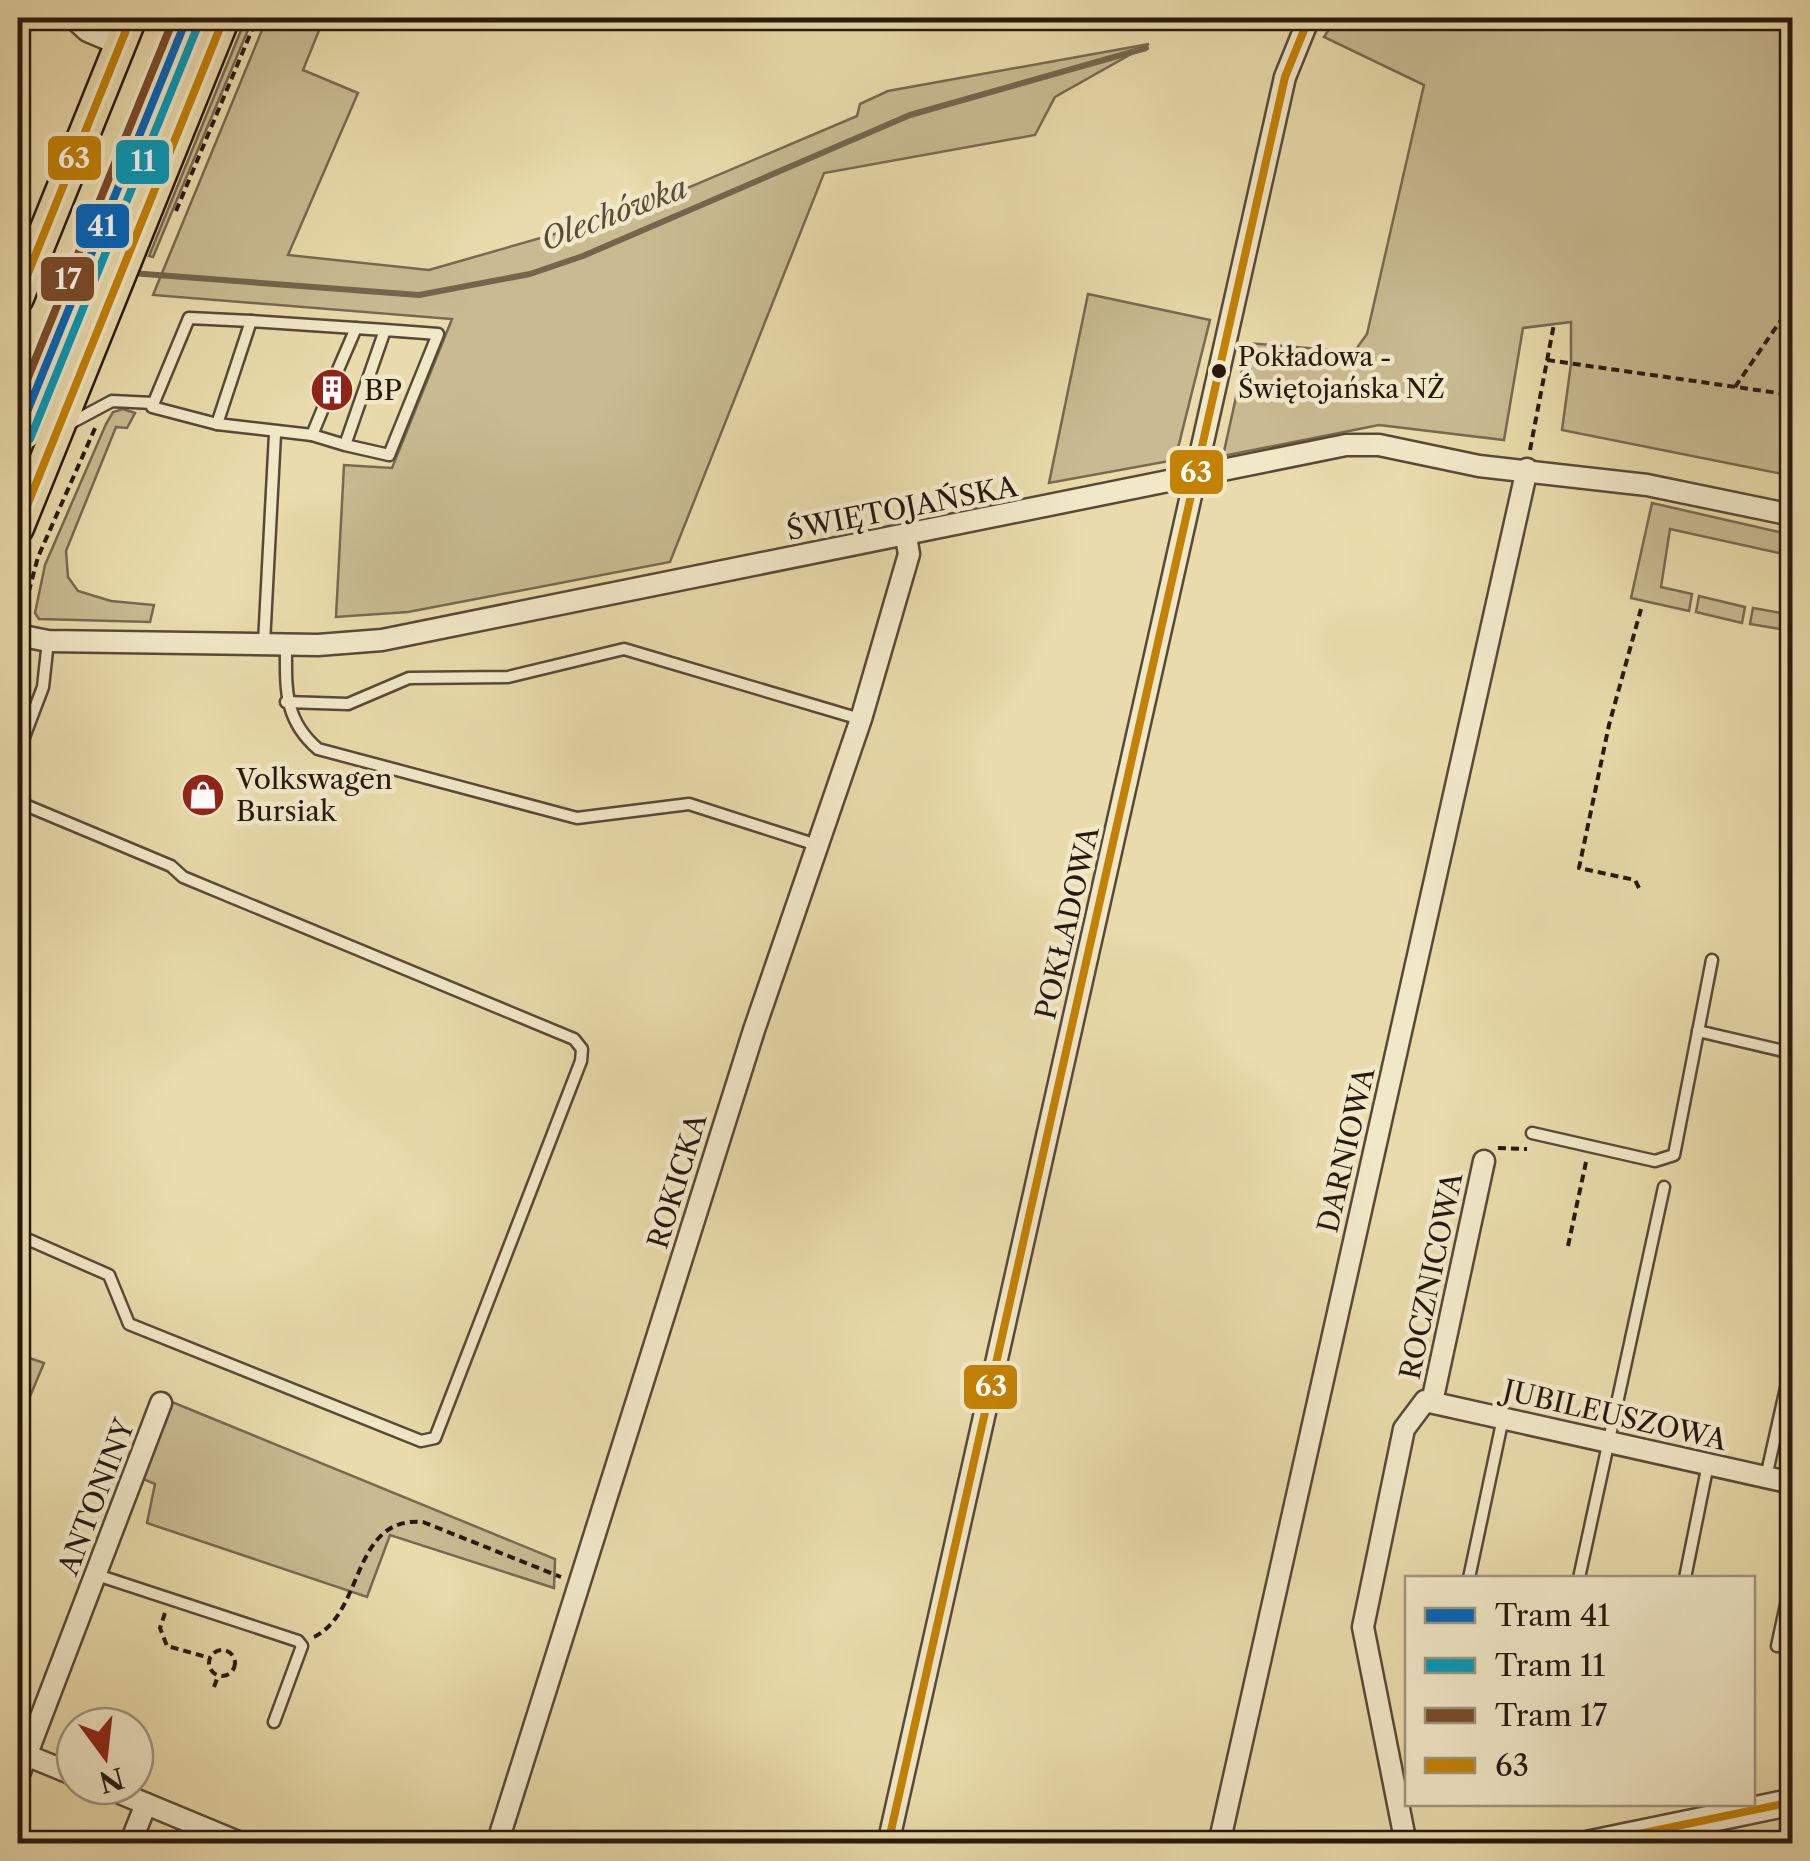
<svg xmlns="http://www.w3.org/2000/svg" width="1810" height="1861" font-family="'Libre Caslon Text',serif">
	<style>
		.green { fill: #c8ba91; stroke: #786950; stroke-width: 2.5 }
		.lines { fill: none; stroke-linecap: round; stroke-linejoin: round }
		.stream { stroke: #74654d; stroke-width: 6 }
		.service-casing { stroke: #584937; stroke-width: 15 }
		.minor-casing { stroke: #584937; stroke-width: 25 }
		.tertiary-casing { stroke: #584937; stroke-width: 30 }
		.primary-casing { stroke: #271810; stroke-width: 35 }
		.path { stroke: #271810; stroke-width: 4; stroke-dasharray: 8 5; stroke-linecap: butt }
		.service { stroke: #f1e8c8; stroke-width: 10 }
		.minor { stroke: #f1e8c8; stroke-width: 20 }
		.tertiary { stroke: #f1e8c8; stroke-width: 25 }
		.primary { stroke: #e9dbab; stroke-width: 30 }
		.bus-1-casing { stroke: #f1e8c8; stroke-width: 15 }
		.bus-1 { stroke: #c38204; stroke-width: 8 }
		.tram-1-casing { stroke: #f1e8c8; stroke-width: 15 }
		.tram-2-casing { stroke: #f1e8c8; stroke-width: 15 }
		.tram-3-casing { stroke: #f1e8c8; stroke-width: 15 }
		.tram-1 { stroke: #0065bd; stroke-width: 8 }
		.tram-2 { stroke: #049abb; stroke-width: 8 }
		.tram-3 { stroke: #7a4b2a; stroke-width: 8 }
		.bus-dot { fill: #271810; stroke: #f1e8c8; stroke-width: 4 }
		.labels { text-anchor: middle; stroke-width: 9; stroke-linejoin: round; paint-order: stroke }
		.bus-label { font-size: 26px; fill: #271810; stroke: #f1e8c8; text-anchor: start }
		.poi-label { font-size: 28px; fill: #271810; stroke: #f1e8c8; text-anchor: start }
		.street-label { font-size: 28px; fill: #271810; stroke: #f1e8c8 }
		.water-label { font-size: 30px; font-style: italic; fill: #5a4c39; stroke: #f1e8c8 }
		.line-badge { stroke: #f1e8c8; stroke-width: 4 }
		.badge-label { font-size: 28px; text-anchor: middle; font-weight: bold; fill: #fff }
	</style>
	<rect width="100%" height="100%" fill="#e9dbab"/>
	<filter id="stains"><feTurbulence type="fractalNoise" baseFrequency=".002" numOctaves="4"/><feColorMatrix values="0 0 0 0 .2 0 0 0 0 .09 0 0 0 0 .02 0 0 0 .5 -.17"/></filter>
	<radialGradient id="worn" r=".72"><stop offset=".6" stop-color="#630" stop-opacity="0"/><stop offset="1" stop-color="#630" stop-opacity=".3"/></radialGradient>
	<g class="green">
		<polygon points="246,18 253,18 153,257 149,256"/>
		<polygon points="267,18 324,18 303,70 358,93 288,255 429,270 631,212 857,116 860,104 888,91 1149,44 1055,97 1035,135 824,173 670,562 408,612 336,617 344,465 392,468 452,319 153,295"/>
		<polygon points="1336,18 1792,18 1792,476 1562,430 1571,364 1571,322 1523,328 1504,440 1379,425 1223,456 1248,343 1354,352 1367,334 1424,85 1324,37"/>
		<polygon points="1088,294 1210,320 1175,460 1049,483"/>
		<polygon points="123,409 135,413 127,428 116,427 66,551 68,577 78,591 111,601 154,605 150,622 39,619 35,613 45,565 106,424 113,412"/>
		<polygon points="1652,503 1792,535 1792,556 1670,529 1661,587 1692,594 1689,611 1631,598"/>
		<polygon points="1699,596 1745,607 1742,623 1696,612"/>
		<polygon points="1753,608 1792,615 1792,631 1750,624"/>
		<polygon points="18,1354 44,1363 18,1425"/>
		<polygon points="172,1402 555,1559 554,1588 390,1535 367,1597 147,1523 155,1484 141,1478"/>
	</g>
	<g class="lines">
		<g class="stream">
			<polyline points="1343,18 1443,18"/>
			<polyline points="43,254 114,271"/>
			<polyline points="131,273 419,295 530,274 583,256 910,115 1146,48"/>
		</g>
		<g class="service-casing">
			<g id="service">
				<polyline points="337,372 356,328"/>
				<polyline points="217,424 152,407 189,318 251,321"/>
				<polyline points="67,425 112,401 153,403"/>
				<polyline points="312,435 324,406"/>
				<polyline points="345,445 312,435 217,424 251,321 385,330 345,445 389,455 438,334 385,330"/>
				<polyline points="264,643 275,434"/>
				<path d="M286,645C286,687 283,719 318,749L577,818L689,804L820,846"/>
				<polyline points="286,702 348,704 409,678 508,677 624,649 860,719"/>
				<polyline points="18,753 43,687 48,641"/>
				<polyline points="18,802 171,866 183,877 574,1039 582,1049 581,1061 435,1438 421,1441 129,1324 109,1275 18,1235"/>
				<polyline points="1698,1031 1792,1053"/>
				<polyline points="1532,1133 1655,1161 1674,1155 1712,960"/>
				<polyline points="1766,1477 1792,1361"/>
				<polyline points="97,1575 298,1641 302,1646 274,1722"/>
				<polyline points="1469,1578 1503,1418"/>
				<polyline points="1579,1578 1664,1187"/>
				<polyline points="1685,1578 1708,1464"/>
				<polyline points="1777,1646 1792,1577"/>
			</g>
		</g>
		<g class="minor-casing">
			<g id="minor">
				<polyline points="18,635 48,641 318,645 382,640 1346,445 1379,445 1479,466 1647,485 1792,515"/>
				<polyline points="1432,1402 1484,1161"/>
				<polyline points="26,1755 75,1775"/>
				<polyline points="18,1777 161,1403"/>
				<polyline points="103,1786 243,1844"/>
				<polyline points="130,1844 146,1804"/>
				<polyline points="497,1844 754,1030 861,719 909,554 906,537"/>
				<polyline points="888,1844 1285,77 1309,18"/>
				<polyline points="1219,1844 1527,469"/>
				<polyline points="1406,1844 1363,1627 1404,1429 1425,1401 1792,1483"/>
			</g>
		</g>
		<g class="tertiary-casing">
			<g id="tertiary">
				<polyline points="77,18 89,29 120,42"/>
				<polyline points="1589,1844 1792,1802"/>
			</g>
		</g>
		<g class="primary-casing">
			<g id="primary">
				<polyline points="18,298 131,18"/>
				<polyline points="18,528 224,18"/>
			</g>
		</g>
		<g class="path">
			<polyline points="176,211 257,18"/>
			<polyline points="1547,360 1792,395"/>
			<polyline points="1735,387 1792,304"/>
			<polyline points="1530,450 1554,324"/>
			<polyline points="22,617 38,557 96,426"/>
			<polyline points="1639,888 1635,880 1579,868 1609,725 1641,609"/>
			<polyline points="1498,1148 1527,1149"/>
			<polyline points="1568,1246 1586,1162"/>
			<polyline points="165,1613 160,1628 167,1646 210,1658"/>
			<path d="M314,1637C365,1612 351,1516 423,1522L561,1577"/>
			<circle cx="222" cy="1663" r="13"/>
			<polyline points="214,1687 218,1676"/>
		</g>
		<use href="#service" class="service"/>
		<use href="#minor" class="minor"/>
		<use href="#tertiary" class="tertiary"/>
		<use href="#primary" class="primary"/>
		<g class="bus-1-casing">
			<g id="bus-1">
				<polyline points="18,298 131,18"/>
				<polyline points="18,528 224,18"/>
				<polyline points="888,1844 1285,77 1309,18"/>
				<polyline points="1591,1844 1792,1802"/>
			</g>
		</g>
		<use href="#bus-1" class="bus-1"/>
		<g class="tram-1-casing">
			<polyline id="tram-1" points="18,434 187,18"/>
		</g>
		<g class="tram-2-casing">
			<polyline id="tram-2" points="30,439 199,23"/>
		</g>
		<g class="tram-3-casing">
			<polyline id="tram-3" points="18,402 174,18"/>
		</g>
		<use href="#tram-1" class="tram-1"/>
		<use href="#tram-2" class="tram-2"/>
		<use href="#tram-3" class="tram-3"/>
	</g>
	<defs>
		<g id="building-disc" transform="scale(2.25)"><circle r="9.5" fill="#8f2418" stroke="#f1e8c8"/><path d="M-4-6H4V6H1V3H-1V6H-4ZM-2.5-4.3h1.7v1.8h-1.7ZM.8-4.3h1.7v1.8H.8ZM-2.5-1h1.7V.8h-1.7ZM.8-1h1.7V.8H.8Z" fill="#fff"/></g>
		<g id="shop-disc" transform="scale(2.25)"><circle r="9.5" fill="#8f2418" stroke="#f1e8c8"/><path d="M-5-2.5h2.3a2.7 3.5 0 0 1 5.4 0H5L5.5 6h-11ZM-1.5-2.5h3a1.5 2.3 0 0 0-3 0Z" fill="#fff"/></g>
	</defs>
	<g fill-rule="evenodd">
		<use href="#building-disc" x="332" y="390"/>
		<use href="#shop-disc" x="203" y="795"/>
	</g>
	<circle class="bus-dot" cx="1219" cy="371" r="9"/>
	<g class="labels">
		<g class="bus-label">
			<text x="1238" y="366">Pokładowa -<tspan x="1238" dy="32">Świętojańska NŻ</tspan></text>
		</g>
		<g class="poi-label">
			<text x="364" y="400">BP</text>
			<text x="236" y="789">Volkswagen<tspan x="236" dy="32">Bursiak</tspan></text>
		</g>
		<g class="street-label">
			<text transform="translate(902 508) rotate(-11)" y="10">ŚWIĘTOJAŃSKA</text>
			<text transform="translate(1067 923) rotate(-77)" y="10">POKŁADOWA</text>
			<text transform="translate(1346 1150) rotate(-77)" y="10">DARNIOWA</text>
			<text transform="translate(677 1181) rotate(-73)" y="10">ROKICKA</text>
			<text transform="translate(1431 1276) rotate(-78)" y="10">ROCZNICOWA</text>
			<text transform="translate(1615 1415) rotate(13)" y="10">JUBILEUSZOWA</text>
			<text transform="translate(96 1497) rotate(-69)" y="10">ANTONINY</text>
		</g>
		<g class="water-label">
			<text transform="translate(614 214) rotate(-21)" y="10">Olechówka</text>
		</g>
	</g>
	<g class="line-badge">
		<rect x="46" y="134" width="57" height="48" rx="10" fill="#c38204"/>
		<rect x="114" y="138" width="57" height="48" rx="10" fill="#049abb"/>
		<rect x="74" y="202" width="57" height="48" rx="10" fill="#0065bd"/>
		<rect x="39" y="255" width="57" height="48" rx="10" fill="#7a4b2a"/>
		<rect x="1168" y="448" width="57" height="48" rx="10" fill="#c38204"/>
		<rect x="962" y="1363" width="57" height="48" rx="10" fill="#c38204"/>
	</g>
	<g class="badge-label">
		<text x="74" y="168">63</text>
		<text x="143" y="171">11</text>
		<text x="102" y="236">41</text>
		<text x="68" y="289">17</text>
		<text x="1196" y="482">63</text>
		<text x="991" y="1396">63</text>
	</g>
	<rect width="1810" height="1861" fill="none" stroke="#e9dbab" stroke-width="60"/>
	<rect x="20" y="20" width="1770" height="1821" fill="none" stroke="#271810" stroke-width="5"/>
	<rect x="30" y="30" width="1750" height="1801" fill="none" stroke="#271810" stroke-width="2.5"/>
	<rect x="1405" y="1576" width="350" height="230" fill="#f1e8c8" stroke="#a0957e" stroke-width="2.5"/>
	<rect x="1425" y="1608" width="50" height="15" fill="#0065bd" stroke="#a0957e" stroke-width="2.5"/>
	<text x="1495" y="1626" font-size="30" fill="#271810">Tram 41</text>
	<rect x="1425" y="1658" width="50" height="15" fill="#049abb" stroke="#a0957e" stroke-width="2.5"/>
	<text x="1495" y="1676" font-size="30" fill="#271810">Tram 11</text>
	<rect x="1425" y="1708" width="50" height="15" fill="#7a4b2a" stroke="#a0957e" stroke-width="2.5"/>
	<text x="1495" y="1726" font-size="30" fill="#271810">Tram 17</text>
	<rect x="1425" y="1758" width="50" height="15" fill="#c38204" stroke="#a0957e" stroke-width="2.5"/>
	<text x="1495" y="1776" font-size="30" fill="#271810">63</text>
	<g transform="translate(105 1756) rotate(165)"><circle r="48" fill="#f1e8c8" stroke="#a0957e" stroke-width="2.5"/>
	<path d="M0-8L18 38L0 25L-18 38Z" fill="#8f2418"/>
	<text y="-15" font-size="28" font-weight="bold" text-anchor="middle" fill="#271810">N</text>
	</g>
	<rect width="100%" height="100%" filter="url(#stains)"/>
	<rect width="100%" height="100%" fill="url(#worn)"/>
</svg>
